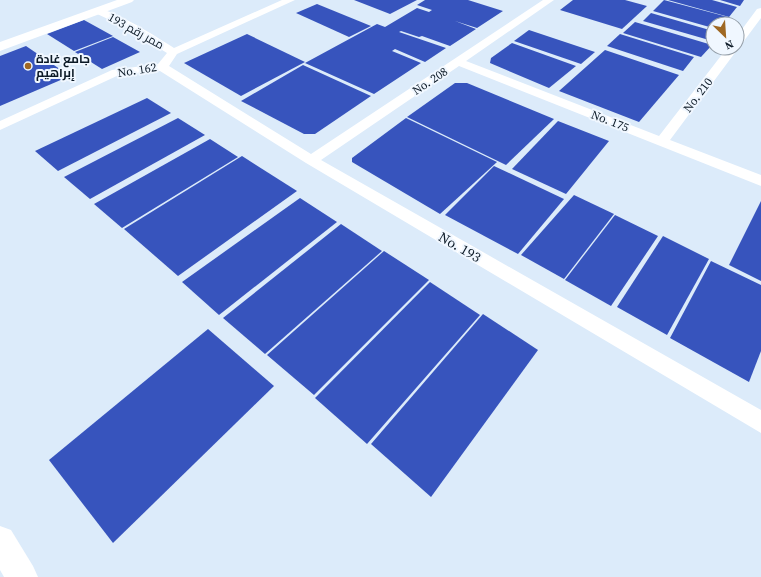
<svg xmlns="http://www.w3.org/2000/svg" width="761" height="577" font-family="'Source Serif 4',Cairo,serif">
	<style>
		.building { fill: #3754bd }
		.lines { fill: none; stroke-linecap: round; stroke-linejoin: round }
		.street { fill: #fff; fill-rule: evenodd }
		.secondary { fill: #fff; fill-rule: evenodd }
		.poi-dot { fill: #9f6823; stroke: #f0f7ff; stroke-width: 1.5 }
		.labels { text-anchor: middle; stroke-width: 4; stroke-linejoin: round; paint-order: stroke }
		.far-street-label { font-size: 12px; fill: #0b1926; stroke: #f0f7ff }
		.far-poi-label { font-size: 12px; font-weight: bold; fill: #0b1926; stroke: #f0f7ff; text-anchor: start }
		.street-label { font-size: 14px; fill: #0b1926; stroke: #f0f7ff }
	</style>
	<rect width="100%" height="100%" fill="#dcebfa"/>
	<g class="building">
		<polygon points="354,0 417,0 390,14"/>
		<polygon points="425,0 468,0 503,11 477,28 455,21 476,29 450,46 422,36 419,37 401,31 399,32 446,48 425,62 395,49 392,51 421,63 374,94 305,63 377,24 385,27 417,8 429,12 432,10 417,5"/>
		<polygon points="573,0 625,0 647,6 622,29 560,10"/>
		<polygon points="664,0 728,17 722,24 713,24 713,28 653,11"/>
		<polygon points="668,0 712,0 737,7 729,17"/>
		<polygon points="720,0 744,0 740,6"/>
		<polygon points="317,4 371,26 349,37 296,13"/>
		<polygon points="651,13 713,31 713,35 709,40 643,21"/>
		<polygon points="84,20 113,36 74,51 47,34"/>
		<polygon points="635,22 712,45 701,57 623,33"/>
		<polygon points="529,30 595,52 581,64 514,41"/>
		<polygon points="247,34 305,62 241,96 184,63"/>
		<polygon points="620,34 694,57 683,71 607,46"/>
		<polygon points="113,37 140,52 102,69 75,52"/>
		<polygon points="512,43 576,66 549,88 490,63 491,58"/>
		<polygon points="26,46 70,76 0,106 0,56"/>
		<polygon points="605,50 679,75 639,122 559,91"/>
		<polygon points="303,65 371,96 315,134 304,134 241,101"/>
		<polygon points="455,83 467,83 554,119 506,165 407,117"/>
		<polygon points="147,98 171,113 58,171 35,151"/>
		<polygon points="178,118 205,135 90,199 64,177"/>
		<polygon points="406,118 497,162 440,214 352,162 352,158"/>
		<polygon points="558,121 609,141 566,194 512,169"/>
		<polygon points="210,139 238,157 122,228 94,204"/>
		<polygon points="242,156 297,191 178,276 124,229"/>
		<polygon points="494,166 564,199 518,254 445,215"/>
		<polygon points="574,195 614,214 564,279 521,255"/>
		<polygon points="300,198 337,222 219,315 182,282"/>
		<polygon points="761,201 761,281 729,265"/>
		<polygon points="615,215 658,236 611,306 565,280"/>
		<polygon points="341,224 382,251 265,354 223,318"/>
		<polygon points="663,236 709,259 667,335 617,307"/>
		<polygon points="384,251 429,280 314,395 267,355"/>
		<polygon points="711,261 761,285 761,351 749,382 670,338"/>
		<polygon points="430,282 480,315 367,444 315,398"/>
		<polygon points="483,314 538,350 431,497 371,444"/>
		<polygon points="208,329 274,386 113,543 49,460"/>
	</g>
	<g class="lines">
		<path class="street" d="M282,0H295L177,54L169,66L311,154L543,0H554L466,61L659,136L727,48H737V36L757,9L761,8V18L741,45L737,46L738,48L737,50L670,140L761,175V186L459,66L321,160L761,410V433L306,163L160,71L119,75L0,130V121L112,70L158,64L167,53L123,26L95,13L94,11L95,9C109,6 160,39 174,48Z"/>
		<g class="secondary">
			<polygon points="117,0 134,0 132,2 0,51 0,42"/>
			<polygon points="0,526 11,530 33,566 38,577 4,577 0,570"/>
		</g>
	</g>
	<circle class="poi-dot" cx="28" cy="66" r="4"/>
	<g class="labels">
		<g class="far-street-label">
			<text transform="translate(136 31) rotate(29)" y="4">ممر رقم 193</text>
			<text transform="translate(137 70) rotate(-9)" y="4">No. 162</text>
			<text transform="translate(430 81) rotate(-34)" y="4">No. 208</text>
			<text transform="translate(698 95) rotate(-53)" y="4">No. 210</text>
			<text transform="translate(610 121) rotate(21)" y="4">No. 175</text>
		</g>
		<g class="far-poi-label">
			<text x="36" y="63">جامع غادة<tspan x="36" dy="14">إبراهيم</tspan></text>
		</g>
		<g class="street-label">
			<text transform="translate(460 247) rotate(30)" y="5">No. 193</text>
		</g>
	</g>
	<g transform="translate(725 36) rotate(155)"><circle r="19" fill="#f0f7ff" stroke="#949ea8"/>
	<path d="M0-3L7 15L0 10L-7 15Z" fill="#9f6823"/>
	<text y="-6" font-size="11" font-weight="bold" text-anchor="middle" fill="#0b1926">N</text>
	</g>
</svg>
